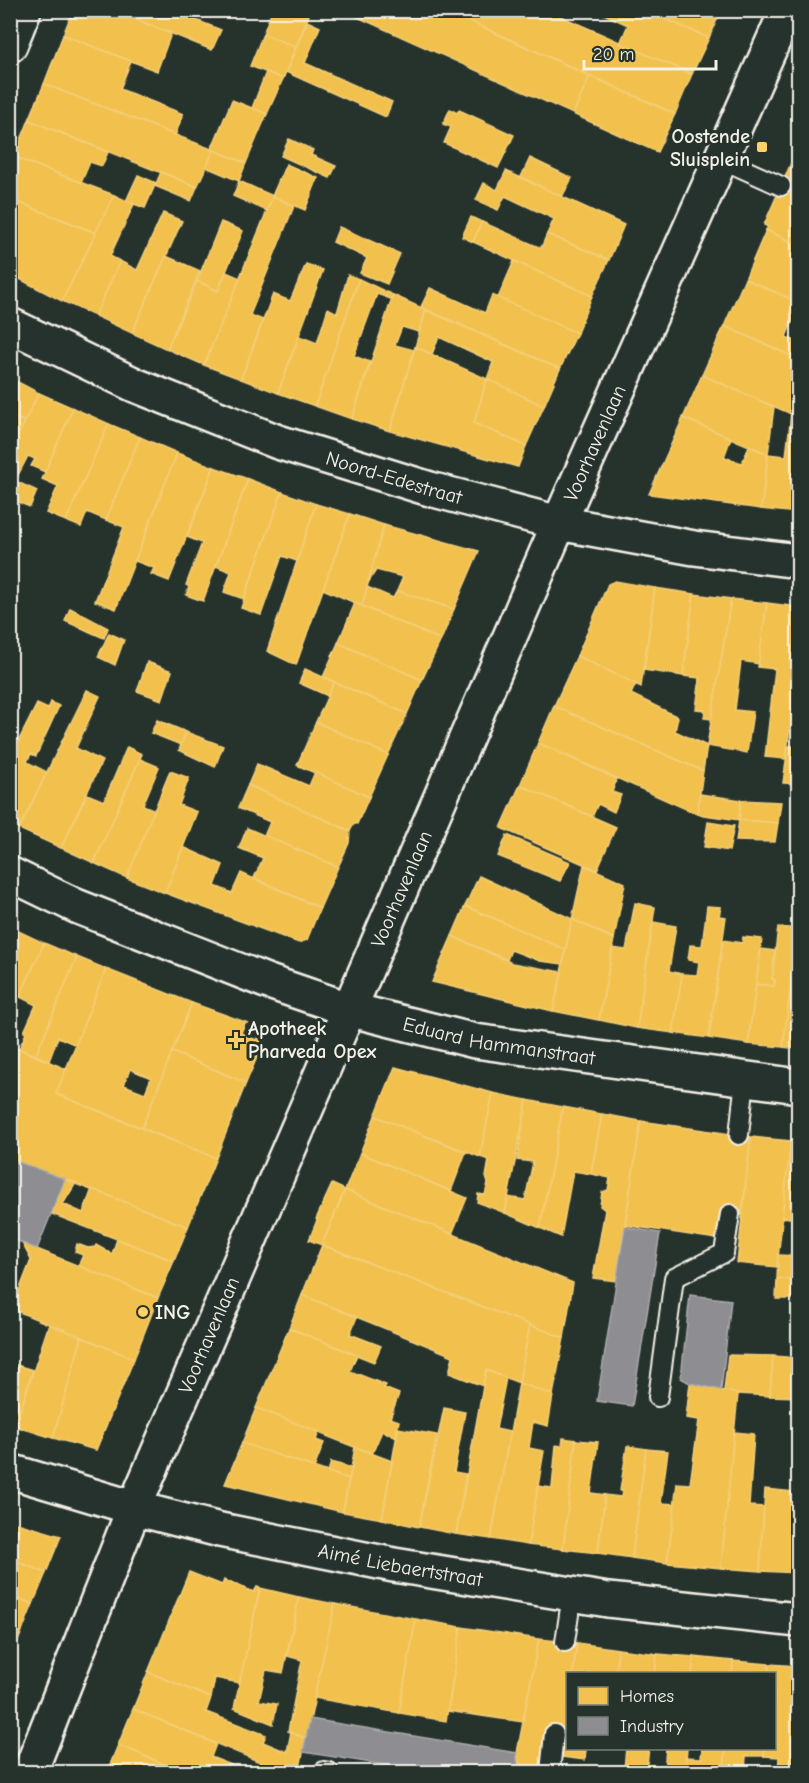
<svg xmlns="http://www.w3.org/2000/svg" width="809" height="1783" font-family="'Comic Neue',sans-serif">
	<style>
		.homes { fill: #f2c14e; stroke: #f3cf7c; stroke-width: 1.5; fill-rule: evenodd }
		.industry { fill: #8d8d92; stroke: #acabac; stroke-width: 1.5 }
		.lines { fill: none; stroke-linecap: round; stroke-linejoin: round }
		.lane-casing { stroke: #f4f1e8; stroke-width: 22 }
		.street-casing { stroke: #f4f1e8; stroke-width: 38 }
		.secondary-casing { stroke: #f4f1e8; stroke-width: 38 }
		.lane { stroke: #26332d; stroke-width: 18 }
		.street { stroke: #26332d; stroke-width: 33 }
		.secondary { stroke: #26332d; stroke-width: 33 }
		.poi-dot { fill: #ffd166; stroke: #26332d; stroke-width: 2 }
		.labels { text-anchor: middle; stroke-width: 6; stroke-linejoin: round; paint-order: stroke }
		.poi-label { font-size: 20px; font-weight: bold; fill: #f4f1e8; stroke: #26332d; text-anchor: start }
		.street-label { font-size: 20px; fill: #f4f1e8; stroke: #26332d }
	</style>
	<rect width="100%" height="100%" fill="#26332d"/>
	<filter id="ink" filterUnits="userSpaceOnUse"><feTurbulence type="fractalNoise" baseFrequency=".0167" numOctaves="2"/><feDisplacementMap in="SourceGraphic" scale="12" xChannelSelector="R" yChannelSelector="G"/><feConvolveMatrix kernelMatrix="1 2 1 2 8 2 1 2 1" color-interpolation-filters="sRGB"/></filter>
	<g filter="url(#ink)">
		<g class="homes">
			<polygon points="73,10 113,10 171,34 157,71 63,35"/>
			<polygon points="113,10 171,10 221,30 212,50"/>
			<polygon points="272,10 311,10 296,47 263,34"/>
			<polygon points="342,10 445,10 590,76 573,114"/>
			<polygon points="445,10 547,10 692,74 675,114"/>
			<polygon points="595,10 645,10 709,38 692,74 620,43 628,25"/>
			<polygon points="645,10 721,10 709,38"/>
			<polygon points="307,21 320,27 305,63 392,102 386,117 286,72"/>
			<polygon points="263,34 296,47 283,79 250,66"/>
			<polygon points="63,35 131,61 120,89 183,114 175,136 44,84"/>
			<polygon points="266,72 283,79 267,114 252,108"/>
			<polygon points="590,76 675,114 657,152 573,114"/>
			<polygon points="44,84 214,150 197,187 29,120"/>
			<polygon points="232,100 267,114 246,163 211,150"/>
			<polygon points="450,109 457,113 459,110 514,135 498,168 444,143 451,127 443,124"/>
			<polygon points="29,120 108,152 102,166 90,162 81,183 14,157"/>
			<polygon points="289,139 313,150 311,155 336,166 330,178 281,156"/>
			<polygon points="798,147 798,245 766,230 768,227 764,225"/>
			<polygon points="214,150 246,163 239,181 206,167"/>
			<polygon points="14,157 114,195 96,233 10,199 10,165"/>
			<polygon points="530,158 572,178 562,197 521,177"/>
			<polygon points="286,164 318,178 305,210 272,196"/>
			<polygon points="506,171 624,225 609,260 547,234 554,219 505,196 498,210 476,200 484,183 497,190"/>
			<polygon points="161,172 197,187 191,201 155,186"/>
			<polygon points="138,175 156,183 145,208 126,201"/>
			<polygon points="239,181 273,196 267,211 233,196"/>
			<polygon points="114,195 134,204 110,256 120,261 95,316 62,301"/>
			<polygon points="273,196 294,206 250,315 263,320 241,379 204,365"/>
			<polygon points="10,199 96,233 62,301 10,274"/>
			<polygon points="163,213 182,221 132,333 95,316 120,261 137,270"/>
			<polygon points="471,217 482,222 473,242 462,237"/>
			<polygon points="221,222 243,231 218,291 197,281"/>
			<polygon points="482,222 541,248 547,234 609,260 592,296 473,242"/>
			<polygon points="339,227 400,254 387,284 360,273 367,258 333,242"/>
			<polygon points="766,230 798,245 798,302 745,279"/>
			<polygon points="166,256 200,271 167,349 132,333"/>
			<polygon points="514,261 592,296 577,333 498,298"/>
			<polygon points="306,264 323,270 278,393 241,379 273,294 290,301"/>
			<polygon points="226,272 240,278 204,365 167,349 197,281 218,291"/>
			<polygon points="348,275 359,279 315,406 278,393 299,336 317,343 328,308 337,313"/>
			<polygon points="359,279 393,295 391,299 377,294 354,356 370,362 352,419 315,406"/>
			<polygon points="745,279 798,302 798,308 786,337 798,342 796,358 724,326"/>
			<polygon points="430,288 485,313 492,295 577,333 560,369 421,307"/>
			<polygon points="393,295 426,310 419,332 402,327 395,345 414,350 390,431 352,419"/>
			<polygon points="426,310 560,369 544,406 487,379 493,362 439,337 432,354 415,347"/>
			<polygon points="724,326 798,359 798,371 793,383 798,386 793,398 791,414 702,375"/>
			<polygon points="415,347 487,379 474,423 526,446 518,467 390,431"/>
			<polygon points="702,375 774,407 768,454 683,418"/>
			<polygon points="10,378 39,393 25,422 10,416"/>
			<polygon points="487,379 544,406 526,446 474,423"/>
			<polygon points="39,393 73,408 45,472 31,466 35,459 28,456 15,481 37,491 30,507 10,499 10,450"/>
			<polygon points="793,398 798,401 798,513 761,509 768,454 786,456"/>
			<polygon points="73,408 109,424 66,521 46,513 58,486 42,479"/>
			<polygon points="10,416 25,422 10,450"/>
			<polygon points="683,418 731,438 724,457 742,463 749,446 768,454 761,509 649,494"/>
			<polygon points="109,424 140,437 106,520 87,512 81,527 66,521"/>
			<polygon points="140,437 177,453 116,609 95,601 124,527 106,520"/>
			<polygon points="177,453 214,467 169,581 151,574 154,568 135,561"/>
			<polygon points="214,467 248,479 203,601 186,595 189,587 186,585 202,543 187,537"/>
			<polygon points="248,479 282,492 244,599 224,592 231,572 216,566"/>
			<polygon points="282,492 316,504 297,561 282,556 261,615 241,608"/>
			<polygon points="316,504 350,514 296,665 267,651"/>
			<polygon points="350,514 384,525 362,606 323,589"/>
			<polygon points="384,525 479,551 454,609 397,591 403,577 376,570 368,583"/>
			<polygon points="615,581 655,588 641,687 577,656 608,584"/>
			<polygon points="367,587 393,598 397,591 454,609 441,640 362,606"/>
			<polygon points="655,588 694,594 683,676 644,670"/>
			<polygon points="694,594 731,599 712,719 704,718 705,710 696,709 700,678 683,676"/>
			<polygon points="731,599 767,603 759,664 741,661 735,710 753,712 747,753 707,746"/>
			<polygon points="355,603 441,640 422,680 338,643"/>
			<polygon points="767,603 798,607 798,666 786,759 765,757 775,669 758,667"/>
			<polygon points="70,608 108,628 104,638 65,621"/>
			<polygon points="109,633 124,640 115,665 98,657"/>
			<polygon points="338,643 422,680 407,714 323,677"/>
			<polygon points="577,656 636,684 631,694 678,717 675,731 707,746 703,771 554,706"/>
			<polygon points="147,662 172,671 162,700 137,691"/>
			<polygon points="305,669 334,682 328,696 299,683"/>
			<polygon points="334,682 407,714 388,755 316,722"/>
			<polygon points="87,690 100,696 76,748 102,761 61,848 19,829"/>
			<polygon points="51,702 59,706 36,756 31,754 27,762 47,772 19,829 10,825 10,758 37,704 48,709"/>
			<polygon points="554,706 703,771 697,814 538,743"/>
			<polygon points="157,720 186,732 181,745 151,733"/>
			<polygon points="316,722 388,755 369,797 297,765"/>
			<polygon points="186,732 223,746 215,767 179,750"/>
			<polygon points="538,743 617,779 612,792 621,795 614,812 598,804 592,817 520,785"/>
			<polygon points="788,746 798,746 798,784 783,783"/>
			<polygon points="127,747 142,754 94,863 61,848 87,794 104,801"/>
			<polygon points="140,759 159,767 143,805 155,810 127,878 94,863"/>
			<polygon points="257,764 309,786 315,772 369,797 357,824 354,824 350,831 248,785"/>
			<polygon points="170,771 189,778 179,805 197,812 165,893 127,878"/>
			<polygon points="248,785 350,831 349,843 338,867 264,836 270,822 238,808"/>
			<polygon points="520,785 616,827 597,870 501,828"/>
			<polygon points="700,794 741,800 739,820 697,814"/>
			<polygon points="741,800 781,802 778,823 739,820"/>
			<polygon points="739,820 778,823 775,842 736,841"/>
			<polygon points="708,822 734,826 729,851 704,847"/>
			<polygon points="247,828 338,867 320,908 254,878 263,858 239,848"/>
			<polygon points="507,835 570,862 560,881 498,856"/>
			<polygon points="183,847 223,865 215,886 232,893 241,873 320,908 307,940 299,943 165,893"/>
			<polygon points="584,865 625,883 614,939 572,919"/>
			<polygon points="479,876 572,919 566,950 465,906"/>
			<polygon points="635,903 655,907 637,1028 599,1020 613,948 626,950"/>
			<polygon points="465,906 566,950 563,964 540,961 511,950 507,960 452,936"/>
			<polygon points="707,906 721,907 719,916 726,917 709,1038 673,1033 682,974 697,975 699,962 688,960 690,945 702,946"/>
			<polygon points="572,919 614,939 599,1020 553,1011"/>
			<polygon points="653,922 676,926 669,971 682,974 673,1033 637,1028"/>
			<polygon points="798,924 798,1049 783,1047"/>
			<polygon points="778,927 798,929 783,1047 748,1044 756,984 774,986 775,980 772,979"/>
			<polygon points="12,928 44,943 20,997 10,992"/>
			<polygon points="452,936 512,963 562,972 553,1011 432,982"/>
			<polygon points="743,937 762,939 748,1044 709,1038 723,940 742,943"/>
			<polygon points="44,943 77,957 36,1055 19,1049 26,1033 24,1032 36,1005 20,997"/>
			<polygon points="761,949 775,951 772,979 775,980 774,986 756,984"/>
			<polygon points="77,957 106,969 76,1045 58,1037 49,1061 36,1055"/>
			<path d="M106,969L192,1003L142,1128L56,1094ZM130,1069L151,1078L145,1093L124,1085Z"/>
			<polygon points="192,1003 248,1023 245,1023 241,1033 256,1040 257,1038 264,1041 246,1083 172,1052"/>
			<polygon points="10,1045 66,1069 56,1094 216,1158 188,1227 10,1159"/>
			<polygon points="172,1052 246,1083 216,1158 142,1128"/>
			<polygon points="395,1067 493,1093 480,1157 375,1116"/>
			<polygon points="493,1093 527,1100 505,1213 477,1202 478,1194 485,1195 488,1183 486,1177 489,1160 480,1157"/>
			<polygon points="527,1100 563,1107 540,1228 505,1213 508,1197 525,1200 533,1162 517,1160"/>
			<polygon points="563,1107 602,1114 591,1174 573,1171 561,1237 540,1228"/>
			<polygon points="602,1114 641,1121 616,1281 593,1278 605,1210 600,1206 602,1192 608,1190 610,1178 591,1174"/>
			<polygon points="375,1116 466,1152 451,1191 360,1153"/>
			<polygon points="641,1121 751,1137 742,1215 720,1213 716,1239 625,1225"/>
			<polygon points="751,1137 791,1141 777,1267 737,1263"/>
			<polygon points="791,1141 798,1141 798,1219 782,1217"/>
			<polygon points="360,1153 467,1198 452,1234 345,1190"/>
			<polygon points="65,1179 76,1183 63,1204 83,1213 92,1189 188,1227 174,1261 52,1214"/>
			<polygon points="332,1184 345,1190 322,1245 309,1240 317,1220 316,1219"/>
			<polygon points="345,1190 573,1283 564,1338 322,1245"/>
			<polygon points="117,1239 174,1261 158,1298 78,1266 83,1255 75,1252 77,1244 88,1248 95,1247 96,1245 112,1254"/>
			<polygon points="22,1243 158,1298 134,1359 12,1309 31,1260"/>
			<polygon points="322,1245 530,1325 519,1383 486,1370 483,1386 449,1373 453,1356 302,1295"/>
			<polygon points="778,1255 798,1256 798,1280 777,1279"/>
			<polygon points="777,1279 798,1280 798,1299 776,1299"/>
			<polygon points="302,1295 357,1317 350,1334 381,1346 374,1362 289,1328"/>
			<polygon points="49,1324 82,1337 53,1438 15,1426"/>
			<polygon points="530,1325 564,1338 553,1395 519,1383"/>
			<polygon points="289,1328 357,1355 350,1371 386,1385 384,1388 399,1394 390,1418 399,1421 396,1437 382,1431 372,1454 256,1408"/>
			<polygon points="82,1337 134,1359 96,1450 53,1438"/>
			<polygon points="728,1355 773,1356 770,1396 738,1394 724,1391"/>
			<polygon points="773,1356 798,1358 798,1397 770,1396"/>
			<polygon points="10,1363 33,1370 15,1426 10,1425"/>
			<polygon points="486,1370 506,1378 496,1429 510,1432 491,1539 456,1534"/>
			<polygon points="519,1383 553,1395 548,1426 533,1422 529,1448 544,1451 528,1545 491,1539"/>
			<polygon points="690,1383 738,1394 721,1568 667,1563 677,1483 690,1484 699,1420 686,1418"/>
			<polygon points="256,1408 319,1432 316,1440 324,1443 314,1468 242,1443"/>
			<polygon points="444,1408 465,1412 454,1472 466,1474 456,1534 419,1527"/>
			<polygon points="398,1428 437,1435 419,1527 382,1519"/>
			<polygon points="734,1432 754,1434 749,1506 764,1507 760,1571 721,1568"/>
			<polygon points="563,1438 576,1440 563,1549 528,1545 538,1486 552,1488 556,1445 562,1446"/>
			<polygon points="576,1440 598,1442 591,1493 605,1495 598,1553 563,1549"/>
			<polygon points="242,1443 349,1479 343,1512 225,1484"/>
			<polygon points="627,1446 646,1449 632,1558 598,1553 605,1495 621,1497 622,1491 620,1491"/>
			<polygon points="355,1447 392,1461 382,1519 343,1512"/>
			<polygon points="646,1449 668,1451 661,1503 675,1504 667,1563 632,1558"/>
			<polygon points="331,1462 352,1468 349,1479 328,1472"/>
			<polygon points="796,1483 798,1483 798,1573 760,1571 765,1489 795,1492"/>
			<polygon points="10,1521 61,1536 46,1573 10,1559"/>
			<polygon points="10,1559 46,1573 33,1604 10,1595"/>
			<polygon points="189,1572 222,1585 224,1580 254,1592 257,1587 260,1588 240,1683 215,1678 211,1698 148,1672"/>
			<polygon points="260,1588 299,1597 283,1673 266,1670 259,1701 277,1704 273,1724 234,1708"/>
			<polygon points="10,1595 33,1604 18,1641 10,1638"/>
			<polygon points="299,1597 335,1604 306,1739 288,1731 302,1660 287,1656"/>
			<polygon points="335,1604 416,1619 399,1713 314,1698"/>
			<polygon points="416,1619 461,1627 446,1721 399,1713"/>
			<polygon points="461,1627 539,1639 523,1722 448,1711"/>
			<polygon points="539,1639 577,1643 573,1674 568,1674 568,1712 564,1736 545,1732 540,1768 519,1765 517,1753"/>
			<polygon points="577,1643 618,1649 616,1674 573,1674"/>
			<polygon points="618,1649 657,1654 655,1674 616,1674"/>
			<polygon points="657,1654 694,1657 692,1674 655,1674"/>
			<polygon points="694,1657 733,1661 732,1674 692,1674"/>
			<polygon points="733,1661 769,1664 769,1674 732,1674"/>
			<polygon points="769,1664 798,1666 798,1772 778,1772 779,1757 764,1756 764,1748 774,1748 774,1674 769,1674"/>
			<polygon points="148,1672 211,1698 206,1712 266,1735 263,1742 287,1752 291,1732 306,1739 299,1772 284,1772 133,1709"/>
			<polygon points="133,1709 216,1744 211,1757 231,1765 228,1772 183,1772 118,1745"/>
			<polygon points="568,1712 568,1748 586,1748 585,1760 562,1757"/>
			<polygon points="118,1745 183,1772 107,1772"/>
			<polygon points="626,1748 649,1748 646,1772 606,1772 606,1768 624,1769"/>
			<polygon points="666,1748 687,1748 685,1772 664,1772"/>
			<polygon points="702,1748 726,1748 724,1772 685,1772 686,1757 701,1758"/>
			<polygon points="726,1748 764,1748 764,1756 746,1756 745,1772 724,1772"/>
		</g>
		<g class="industry">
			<polygon points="10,1159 65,1179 37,1249 10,1238"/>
			<polygon points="625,1227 660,1233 632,1406 597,1401"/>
			<polygon points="690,1295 731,1300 721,1390 690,1383 681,1378"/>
			<polygon points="310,1719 517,1753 517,1772 428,1772 303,1752"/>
		</g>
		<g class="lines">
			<g class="lane-casing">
				<g id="lane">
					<polyline points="721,159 781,186"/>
					<polyline points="739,1135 745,1079"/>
					<polyline points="658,1397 674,1278 724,1253 730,1214"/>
					<polyline points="565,1642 572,1594"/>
					<polyline points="324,1771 329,1772"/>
					<polyline points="550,1772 554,1734"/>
				</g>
			</g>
			<g class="street-casing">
				<g id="street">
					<polyline points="10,45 24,10"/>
					<path id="s1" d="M10,325L135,385L278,442L430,489L559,523L694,548L798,561"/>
					<path id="s2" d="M10,874L76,906L266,981L348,1009L475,1041L798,1086"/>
					<path id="s3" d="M10,1471L134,1508L220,1530L394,1565L608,1600L798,1620"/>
				</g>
			</g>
			<g class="secondary-casing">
				<g id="secondary">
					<path id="s4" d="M30,1772L134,1508L559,523L787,10"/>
				</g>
			</g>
			<use href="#lane" class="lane"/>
			<use href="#street" class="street"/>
			<use href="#secondary" class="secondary"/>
		</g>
	</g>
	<g class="poi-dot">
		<rect x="756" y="141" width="12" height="12" rx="3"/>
		<path d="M233 1031h6v6h6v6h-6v6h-6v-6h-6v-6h6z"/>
		<circle cx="143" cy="1312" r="6"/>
	</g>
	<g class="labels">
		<g class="poi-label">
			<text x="750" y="143" text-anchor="end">Oostende<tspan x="750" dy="23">Sluisplein</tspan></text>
			<text x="248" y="1035">Apotheek<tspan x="248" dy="23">Pharveda Opex</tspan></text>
			<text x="155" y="1319">ING</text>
		</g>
		<g class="street-label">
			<text dy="7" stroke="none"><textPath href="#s4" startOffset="1444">Voorhavenlaan</textPath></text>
			<text dy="7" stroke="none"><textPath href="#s1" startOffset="414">Noord-Edestraat</textPath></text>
			<text dy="7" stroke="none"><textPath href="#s4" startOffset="958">Voorhavenlaan</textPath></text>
			<text dy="7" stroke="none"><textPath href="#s2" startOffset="519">Eduard Hammanstraat</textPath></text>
			<text dy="7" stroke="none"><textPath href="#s4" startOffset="472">Voorhavenlaan</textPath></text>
			<text dy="7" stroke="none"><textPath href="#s3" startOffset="402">Aimé Liebaertstraat</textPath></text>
		</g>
	</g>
	<rect width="809" height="1783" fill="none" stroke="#26332d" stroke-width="36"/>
	<rect x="18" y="18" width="773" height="1747" fill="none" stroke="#f4f1e8" stroke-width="2" filter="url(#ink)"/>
	<rect x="566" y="1672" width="210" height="78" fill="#26332d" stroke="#787f78" stroke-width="1.5"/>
	<rect x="578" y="1687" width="30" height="18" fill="#f2c14e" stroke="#787f78" stroke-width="1.5"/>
	<text x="620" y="1702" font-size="18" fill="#f4f1e8">Homes</text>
	<rect x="578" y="1717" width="30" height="18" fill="#8d8d92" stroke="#787f78" stroke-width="1.5"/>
	<text x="620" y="1732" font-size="18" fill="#f4f1e8">Industry</text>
	<path d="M584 60v9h132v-9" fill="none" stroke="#f4f1e8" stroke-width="3"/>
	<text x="593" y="60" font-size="18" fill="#f4f1e8" stroke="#26332d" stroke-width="4.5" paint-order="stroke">20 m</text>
</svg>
